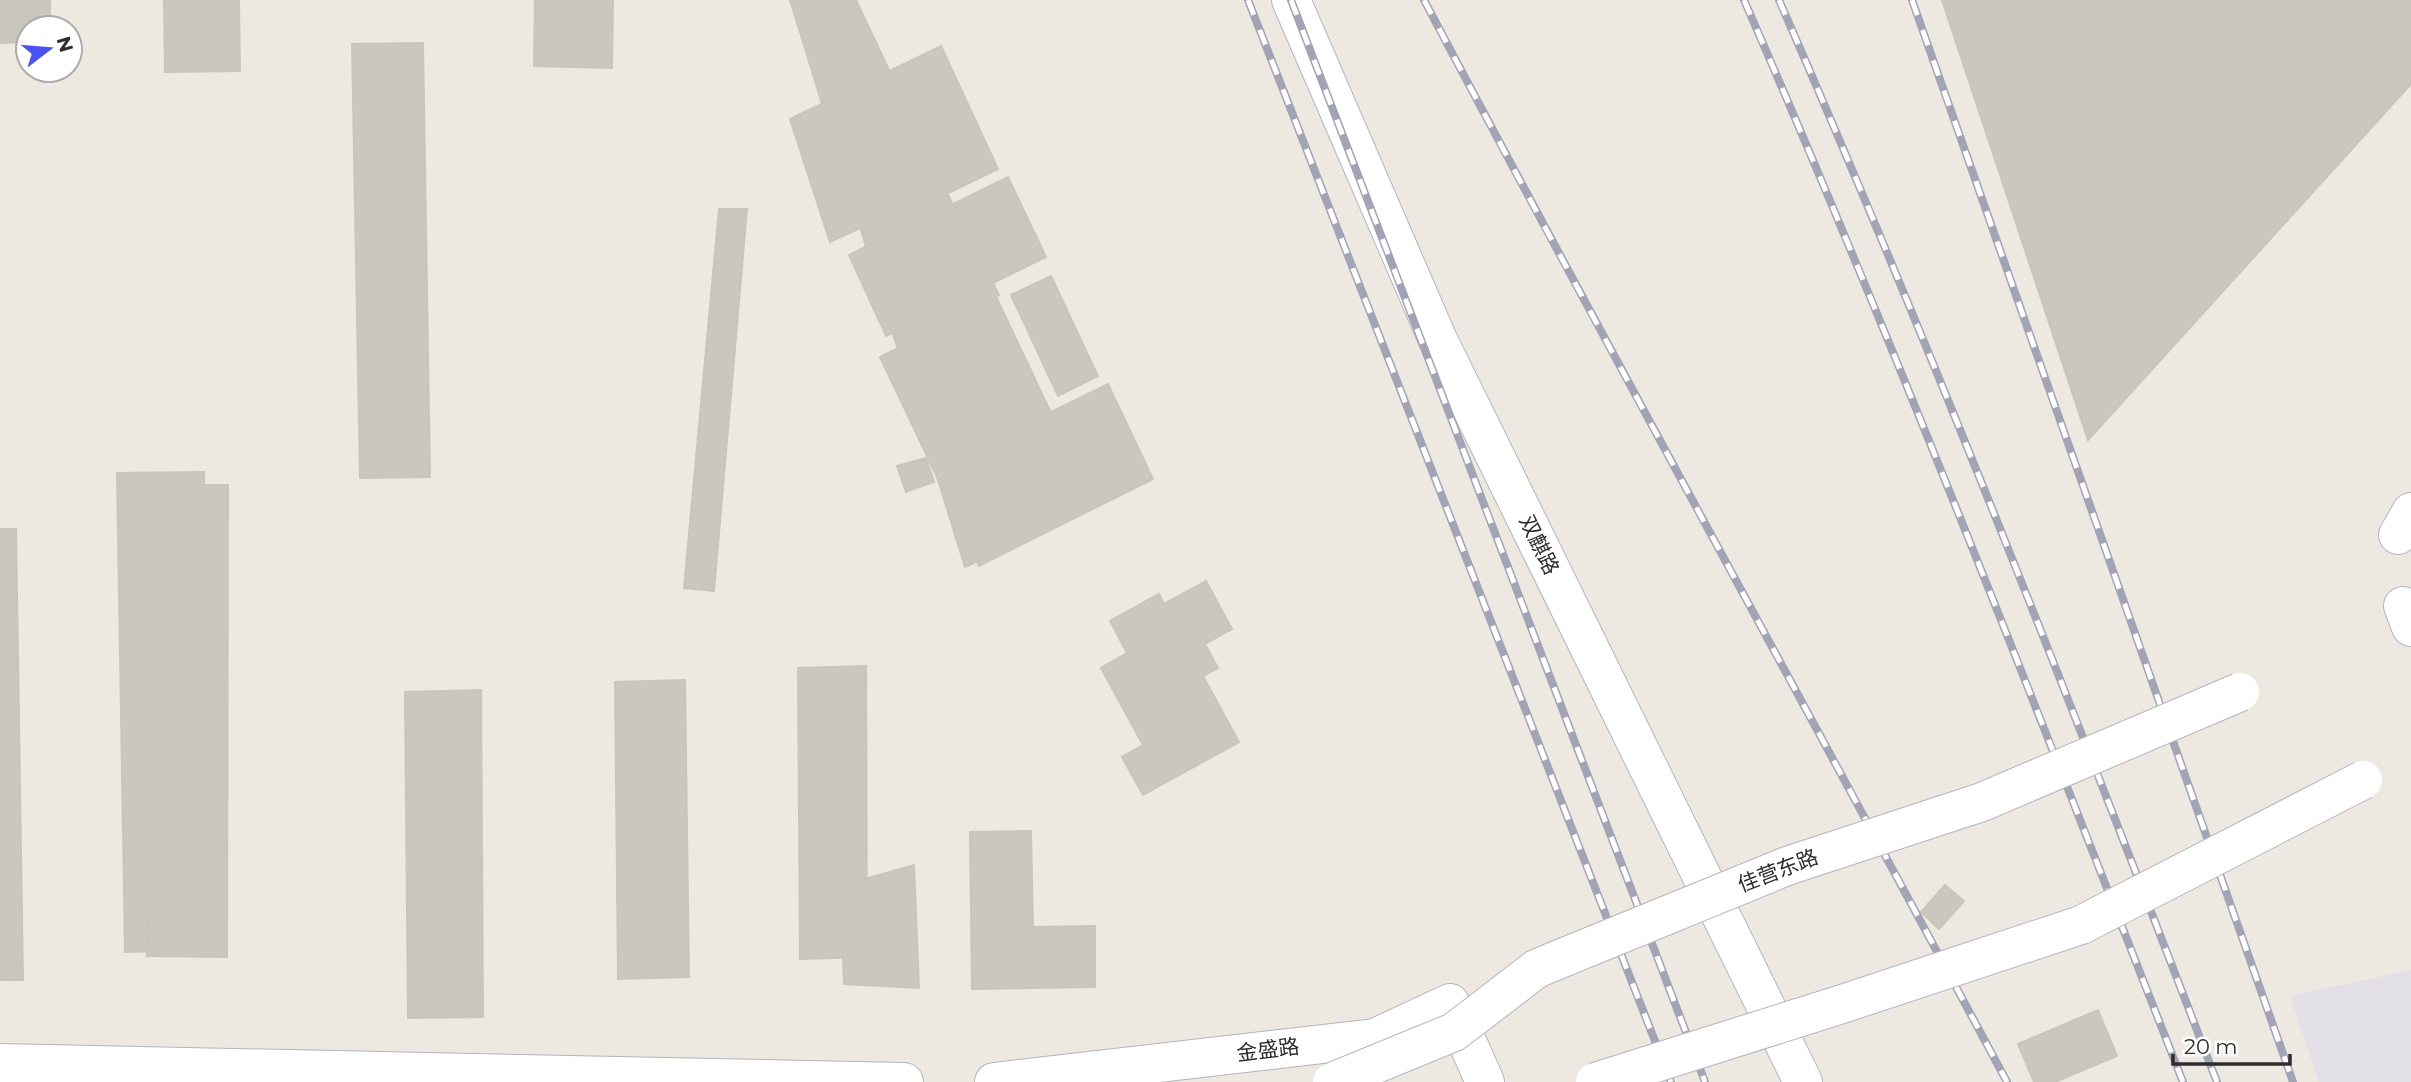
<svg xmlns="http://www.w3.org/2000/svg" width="2411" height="1082" font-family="Montserrat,'Noto Sans SC',sans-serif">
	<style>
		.industrial { fill: #e2e0e6 }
		.building { fill: #c9c7be; stroke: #c9c5b9; stroke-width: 2 }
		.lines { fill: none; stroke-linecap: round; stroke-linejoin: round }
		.minor-casing { stroke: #b3b4bf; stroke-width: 40 }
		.minor { stroke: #fff; stroke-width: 38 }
		.rail-casing { stroke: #a3a3b6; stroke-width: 8 }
		.rail { stroke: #fff; stroke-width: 5; stroke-dasharray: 16; stroke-linecap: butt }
		.minor-bridge-casing { stroke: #b3b4bf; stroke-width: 40; stroke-linecap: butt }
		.minor-bridge { stroke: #fff; stroke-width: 38 }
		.labels { text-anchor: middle; stroke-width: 7; stroke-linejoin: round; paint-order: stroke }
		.street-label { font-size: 21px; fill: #2d2d2d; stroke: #fff }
	</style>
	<rect width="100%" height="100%" fill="#ede9e0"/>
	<polygon class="industrial" points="2411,970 2411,1082 2319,1082 2290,996"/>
	<g class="building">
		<polygon points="0,0 50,0 50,28 28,28 28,42 0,43"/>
		<polygon points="164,0 239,0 240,71 165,72"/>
		<polygon points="535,0 613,0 612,68 534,66"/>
		<polygon points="790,0 856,0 1095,506 965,567"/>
		<polygon points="1942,0 2411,0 2411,84 2088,440"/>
		<polygon points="423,43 430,477 360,478 352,44"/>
		<polygon points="941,46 998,169 864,234 860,228 830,242 790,119"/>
		<polygon points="1008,177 1046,257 993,283 999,295 943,323 937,311 886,336 849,255"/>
		<polygon points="719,209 747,209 714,591 684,588"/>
		<polygon points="1051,276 1098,376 1058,396 1011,295"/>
		<polygon points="947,324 1000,437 1108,384 1153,479 979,566 880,357"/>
		<polygon points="926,458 934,482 906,492 897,466"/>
		<polygon points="204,472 211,950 125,952 117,473"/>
		<polygon points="148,485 228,485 227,957 147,956"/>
		<polygon points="0,529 16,529 23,980 0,980"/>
		<polygon points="1206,581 1232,629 1205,644 1218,668 1203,676 1239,742 1143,795 1122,757 1143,745 1101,668 1127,653 1110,621 1159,594 1164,604"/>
		<polygon points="866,666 867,957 800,959 798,668"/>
		<polygon points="685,680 689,977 618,979 615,682"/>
		<polygon points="481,690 483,1017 408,1018 405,692"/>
		<polygon points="1031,831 1033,927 1095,926 1095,987 972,989 970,832"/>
		<polygon points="914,865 919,988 844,984 840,886"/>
		<polygon points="1945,885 1964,901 1939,929 1921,912"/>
		<polygon points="2098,1010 2117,1056 2055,1082 2034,1082 2018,1044"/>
	</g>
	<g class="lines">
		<g class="minor-casing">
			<g id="minor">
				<polyline points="1291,0 1438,340 1803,1082"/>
				<polyline points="2398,535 2411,512"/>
				<polyline points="2403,606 2411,627"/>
				<polyline points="0,1063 904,1082"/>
				<polyline points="994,1082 1375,1038 1450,1003 1485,1082"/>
			</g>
		</g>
		<use href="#minor" class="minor"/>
		<g class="rail-casing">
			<g id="rail">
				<polyline points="1248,0 1671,1082"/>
				<polyline points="1291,0 1705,1082"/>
				<path d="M1424,0C1615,362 1814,721 2007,1082"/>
				<path d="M1744,0C1900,357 2041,720 2183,1082"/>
				<path d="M1779,0C1935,356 2077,719 2217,1082"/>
				<polyline points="1912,0 2293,1082"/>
			</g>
		</g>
		<use href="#rail" class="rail"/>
		<g class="minor-bridge-casing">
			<g id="minor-bridge">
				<polyline points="1332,1082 1454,1032 1536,969 1550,963 1787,866 1982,802 2240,692"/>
				<polyline points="1595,1082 1836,1006 2081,925 2363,780"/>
			</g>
		</g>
		<use href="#minor-bridge" class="minor-bridge"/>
	</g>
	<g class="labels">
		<g class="street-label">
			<text transform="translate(1539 545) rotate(64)" y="7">双麒路</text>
			<text transform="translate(1778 871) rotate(-21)" y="7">佳营东路</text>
			<text transform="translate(1268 1050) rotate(-7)" y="7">金盛路</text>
		</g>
	</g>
	<g transform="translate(49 49) rotate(74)"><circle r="33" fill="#ffffff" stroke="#ababab" stroke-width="2"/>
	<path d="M0-5L12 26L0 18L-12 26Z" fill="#4a53f1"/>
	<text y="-10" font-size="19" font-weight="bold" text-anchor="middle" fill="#2d2d2d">N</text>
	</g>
	<path d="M2173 1054v10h117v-10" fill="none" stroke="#2d2d2d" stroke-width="3.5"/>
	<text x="2184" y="1054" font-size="21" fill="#2d2d2d" stroke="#ffffff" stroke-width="5" paint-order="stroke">20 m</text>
</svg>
